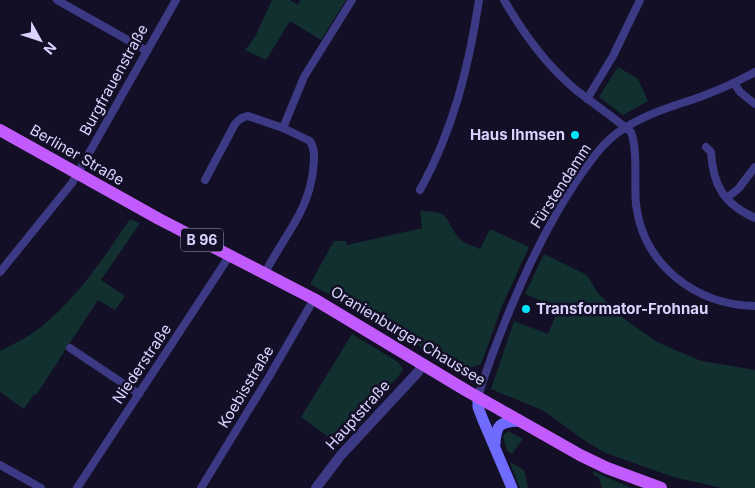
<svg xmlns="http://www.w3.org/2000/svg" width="755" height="488" font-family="Inter,sans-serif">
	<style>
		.green { fill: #12302f }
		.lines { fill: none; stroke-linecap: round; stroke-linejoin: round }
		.minor { stroke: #3d3a85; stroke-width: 8 }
		.tertiary { stroke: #3d3a85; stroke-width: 10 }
		.secondary { stroke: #6f6bff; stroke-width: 11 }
		.primary { stroke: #c25bff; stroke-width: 12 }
		.poi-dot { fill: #00e5ff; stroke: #130f26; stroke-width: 2 }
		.labels { text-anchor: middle; stroke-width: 5; stroke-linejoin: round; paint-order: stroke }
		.shield { fill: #130f26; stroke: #9e99be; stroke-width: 1 }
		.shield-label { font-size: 14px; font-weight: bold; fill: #d9d4ff }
		.street-label { font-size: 15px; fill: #d9d4ff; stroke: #130f26 }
		.poi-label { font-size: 15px; font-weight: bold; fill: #d9d4ff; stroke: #130f26; text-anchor: end }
	</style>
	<rect width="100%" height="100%" fill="#130f26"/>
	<g class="green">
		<polygon points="272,0 290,0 298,5 300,0 346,0 321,40 290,21 266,60 245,50 255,37"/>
		<polygon points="618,67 638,79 648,101 623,115 599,97"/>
		<path d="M420,211C453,212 442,217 459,238C463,244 474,246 480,249L490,229L529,247L502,306L481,364L461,371L374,319L310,284L334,241H346L347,245L418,229H422Z"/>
		<path d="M130,219L140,223L101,280L125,296L115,310L98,300L36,395L34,394L24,409L0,392V351C15,343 33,335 46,323C80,294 105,256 130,219Z"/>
		<polygon points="544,254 587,275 597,292 619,315 657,342 701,361 755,370 755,488 722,488 673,477 606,453 588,443 544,411 491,389 514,321 548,334 559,308 525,294"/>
		<polygon points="352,334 398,362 403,369 398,377 337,443 301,417"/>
		<polygon points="508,431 523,439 512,454 507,451 503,436"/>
		<polygon points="510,463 512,463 524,470 528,488 520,488"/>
		<polygon points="593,471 631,488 602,488 598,476 594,476"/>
	</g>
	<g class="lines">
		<g class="minor">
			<polyline points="57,0 147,51"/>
			<path d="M504,0C523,33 546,65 576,90C594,104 613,117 631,132C638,151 634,183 636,204C643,265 696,305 755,306"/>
			<polyline points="734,83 740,92 755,104"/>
			<polyline points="587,99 613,56 640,0"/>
			<polyline points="283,128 304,77 352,0"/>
			<path d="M706,147L711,152C713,186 724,204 755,218"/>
			<path d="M205,180L235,124C239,119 242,117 248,116L283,128L310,141C316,151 314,160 313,171C308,213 283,237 265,273"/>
			<path d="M420,190C453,131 469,66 479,0"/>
			<polyline points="727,198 739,188 755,167"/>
			<polyline points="0,272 72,183 176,0"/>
			<polyline points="70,348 139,394"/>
			<path d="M478,398C481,384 487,371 491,358C514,297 539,238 575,183C587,166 599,147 616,134C641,115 671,107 700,97C719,90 737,82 755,72"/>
			<polyline points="0,465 41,488"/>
			<polyline points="77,488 230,255"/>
			<polyline points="201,488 270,375 314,299"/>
		</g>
		<polyline class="tertiary" points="316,488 341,455 418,372 423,364"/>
		<g class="secondary">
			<polyline points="478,398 478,407 483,420 512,488"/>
			<path d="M495,444C496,424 500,422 519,421"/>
		</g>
		<polyline class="primary" points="0,130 159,219 314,299 467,391 580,455 607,468 661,488"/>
	</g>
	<g class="poi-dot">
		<circle cx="575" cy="135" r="5"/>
		<circle cx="526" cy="309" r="5"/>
	</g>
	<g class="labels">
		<rect class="shield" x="181" y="228.5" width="42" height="23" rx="4"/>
		<g class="shield-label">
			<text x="202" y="245">B 96</text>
		</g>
		<g class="street-label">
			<text transform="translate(114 80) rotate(-61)" y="5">Burgfrauenstraße</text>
			<text transform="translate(77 155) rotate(30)" y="5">Berliner Straße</text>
			<text transform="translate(561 186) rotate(-57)" y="5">Fürstendamm</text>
			<text transform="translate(408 336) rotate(31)" y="5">Oranienburger Chaussee</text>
			<text transform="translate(142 364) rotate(-56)" y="5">Niederstraße</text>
			<text transform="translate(246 387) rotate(-59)" y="5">Koebisstraße</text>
			<text transform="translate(358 415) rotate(-48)" y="5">Hauptstraße</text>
		</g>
		<g class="poi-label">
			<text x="565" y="140">Haus Ihmsen</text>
			<text x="536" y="314" text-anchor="start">Transformator-Frohnau</text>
		</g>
	</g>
	<g transform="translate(40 40) rotate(130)" stroke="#130f26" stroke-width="4" paint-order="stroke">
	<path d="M0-4L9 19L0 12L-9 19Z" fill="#d9d4ff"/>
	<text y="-8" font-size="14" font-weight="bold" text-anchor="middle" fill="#d9d4ff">N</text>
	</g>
</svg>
